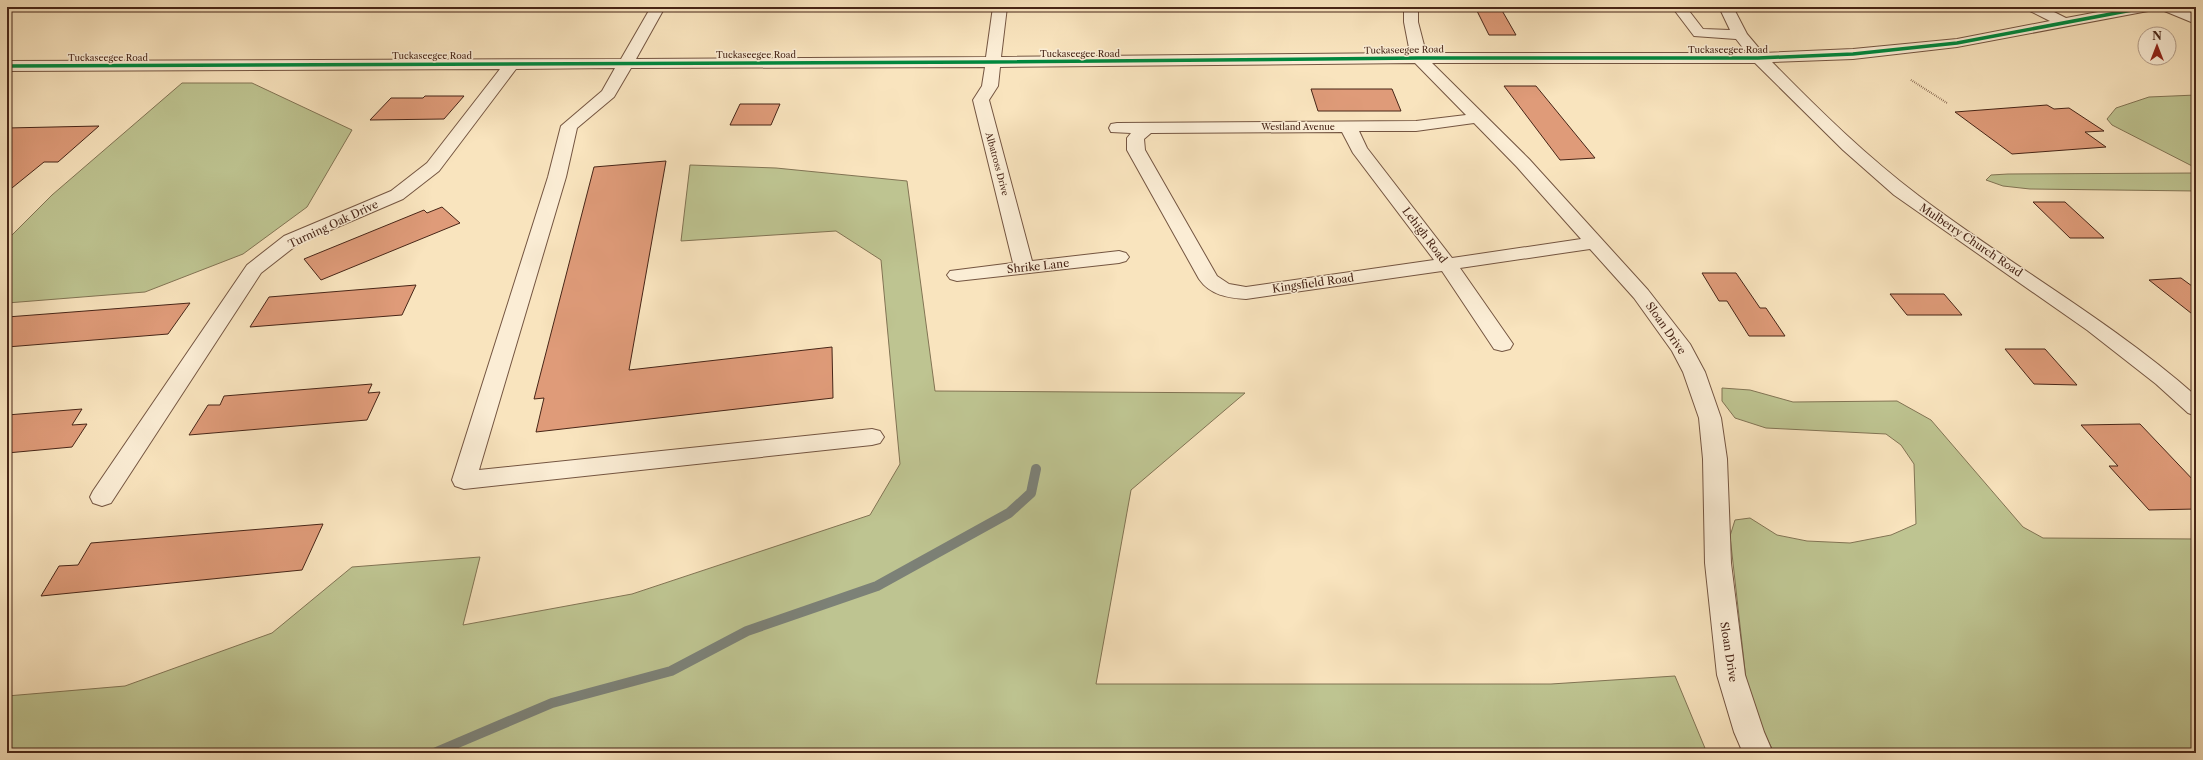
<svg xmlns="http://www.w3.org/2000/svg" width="2203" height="760" font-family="'Libre Caslon Text',serif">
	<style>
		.green { fill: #bec491; stroke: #827454 }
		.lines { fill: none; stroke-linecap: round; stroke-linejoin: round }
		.stream { stroke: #7c8177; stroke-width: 10 }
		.building { fill: #df9b79; stroke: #472517 }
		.minor-casing { stroke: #745541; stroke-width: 2 }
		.path { stroke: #472517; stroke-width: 2; stroke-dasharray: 0.5 1.5; stroke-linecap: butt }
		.minor { fill: #fbedd5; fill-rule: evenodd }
		.cycleway-casing { stroke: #fbedd5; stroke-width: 5.5 }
		.cycleway { stroke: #00873e; stroke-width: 3.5 }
		.labels { text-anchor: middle; stroke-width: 3; stroke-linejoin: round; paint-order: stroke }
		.far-street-label { font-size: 9px; fill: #472517; stroke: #fbedd5 }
		.street-label { font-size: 11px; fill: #472517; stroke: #fbedd5 }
	</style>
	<rect width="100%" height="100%" fill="#f9e4be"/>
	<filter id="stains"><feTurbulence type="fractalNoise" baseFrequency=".005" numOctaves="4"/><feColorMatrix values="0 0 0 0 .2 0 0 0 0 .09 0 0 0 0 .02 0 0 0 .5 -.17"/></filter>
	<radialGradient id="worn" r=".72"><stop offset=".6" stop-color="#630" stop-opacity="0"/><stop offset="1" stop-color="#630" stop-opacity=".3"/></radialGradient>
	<g class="green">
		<polygon points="182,83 252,83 352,130 307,207 243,254 145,292 7,303 7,240 52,195"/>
		<polygon points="2196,95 2196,168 2112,125 2107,119 2116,108 2149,97"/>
		<polygon points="690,165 776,168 907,181 935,391 1245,393 1131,490 1096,684 1551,684 1675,676 1707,753 7,753 7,696 125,686 272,633 352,567 480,557 463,625 632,594 870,515 900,464 881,260 836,231 681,241"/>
		<polygon points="2196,173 2196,191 2030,189 2003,186 1986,180 1991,175 2008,174"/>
		<polygon points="1722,388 1750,390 1793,402 1897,401 1931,420 2023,527 2043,538 2196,539 2196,753 1774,753 1763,730 1746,679 1730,536 1735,520 1750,518 1777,535 1807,541 1850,543 1891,535 1916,524 1914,464 1901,445 1886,434 1766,428 1735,418 1722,401"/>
	</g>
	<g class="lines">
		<polyline class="stream" points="434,753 552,703 671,671 747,631 877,586 1009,513 1031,493 1036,469"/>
	</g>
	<g class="building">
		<polygon points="1475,7 1500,7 1516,35 1489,35"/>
		<polygon points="1504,86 1536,86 1595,158 1560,160"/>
		<polygon points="1311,89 1392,89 1401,111 1318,111"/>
		<polygon points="425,96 464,96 444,119 370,120 391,98 423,98"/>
		<polygon points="740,104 780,104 771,125 730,125"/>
		<polygon points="2047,105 2054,109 2069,108 2104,131 2085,132 2106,147 2012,154 1955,112"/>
		<polygon points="99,126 58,162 44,162 7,192 7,128"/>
		<polygon points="666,161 629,370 832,347 833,398 536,432 544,398 534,399 594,167"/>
		<polygon points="2033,202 2065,202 2104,238 2070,238"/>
		<polygon points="442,207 460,223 321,280 304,259 424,210 427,213"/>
		<polygon points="1702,273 1736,273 1760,308 1766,308 1785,336 1749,336 1727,301 1719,301"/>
		<polygon points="2181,278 2196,289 2196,317 2149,280"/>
		<polygon points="416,285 402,315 250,327 269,297"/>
		<polygon points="1890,294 1944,294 1962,315 1907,315"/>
		<polygon points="190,303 168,334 7,347 7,317"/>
		<polygon points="2005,349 2045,349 2077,385 2034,384"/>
		<polygon points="372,384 368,393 380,392 367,420 189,435 208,405 220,405 224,396"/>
		<polygon points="82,409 72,425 87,424 72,447 7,453 7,415"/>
		<polygon points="2140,424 2196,483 2196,509 2149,510 2109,466 2118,466 2081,425"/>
		<polygon points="323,524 302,570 41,596 59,566 78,565 91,543"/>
	</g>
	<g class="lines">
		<g class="minor-casing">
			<g id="minor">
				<path d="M651,7H665L636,59L986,57L993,7H1007L1001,57L1410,53L1404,22V7H1418V22L1426,53H1747L1736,39L1694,36L1672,7H1686L1703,29L1730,30L1719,7H1733L1747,34L1763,53L1853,49L1957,39L2050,21L2028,10L2026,7H2044L2066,18L2125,7H2155L2148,11L1957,47L1853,59L1772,62C1818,109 1866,156 1919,196C2010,265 2110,320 2196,396V416L2188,413L2156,384L2087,330L1894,195L1843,150L1755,63H1432L1529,159L1648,290L1690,344L1705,372L1721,418L1727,459L1731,563L1745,675L1764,732L1773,753H1743L1734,732L1717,675L1705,563L1703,459L1699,418L1683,372L1672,351L1634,298L1590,249L1460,268L1513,344L1510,349L1502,351L1494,349L1442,271L1246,299C1228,298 1210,295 1199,279L1127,150V138L1131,133L1111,132L1109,128L1111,124L1117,123L1416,121L1466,115L1415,63L1000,67L998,86L989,100L1032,261L1119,251L1126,253L1129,257L1126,261L1119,263L957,281L950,279L947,275L950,271L1013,263L973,100L982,86L985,67L631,68L614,97L577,128L566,177L479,470L872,429L880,431L884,437L880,443L872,445L464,489L455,486L452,480L548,177L561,126L602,91L615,68L516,69L439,171L403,199L298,244L261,273L111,503L102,506L93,503L90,497L93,491L247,265L284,236L391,191L427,163L500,69L7,71V61L621,59ZM1474,123L1517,167L1581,239L1452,258L1367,148L1359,131H1416ZM1342,132L1353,153L1434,260L1246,287L1229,284L1217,276L1145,150L1144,139L1151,133Z"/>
				<polygon points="2160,7 2179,7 2196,15 2196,24 2162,10"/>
			</g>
		</g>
		<polyline class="path" points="1911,80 1947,103"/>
		<use href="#minor" class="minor"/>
		<g class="cycleway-casing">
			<polyline id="cycleway" points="7,66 992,62 1419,58 1758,58 1853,54 1957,43 2148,7"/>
		</g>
		<use href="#cycleway" class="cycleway"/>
	</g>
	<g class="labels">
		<g class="far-street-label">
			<text transform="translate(1404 50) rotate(-1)" y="3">Tuckaseegee Road</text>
			<text x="1728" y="53">Tuckaseegee Road</text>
			<text x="1080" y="57">Tuckaseegee Road</text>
			<text x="756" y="58">Tuckaseegee Road</text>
			<text x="432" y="59">Tuckaseegee Road</text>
			<text x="108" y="61">Tuckaseegee Road</text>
			<text x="1298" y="130">Westland Avenue</text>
			<text transform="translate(997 164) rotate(75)" y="3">Albatross Drive</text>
		</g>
		<g class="street-label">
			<text transform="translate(333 224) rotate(-25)" y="4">Turning Oak Drive</text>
			<text transform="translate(1425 235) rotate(53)" y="4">Lehigh Road</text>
			<text transform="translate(1971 240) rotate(34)" y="4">Mulberry Church Road</text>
			<text transform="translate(1038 266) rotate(-6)" y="4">Shrike Lane</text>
			<text transform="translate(1313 283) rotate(-8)" y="4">Kingsfield Road</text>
			<text transform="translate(1666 328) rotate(55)" y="4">Sloan Drive</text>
			<text transform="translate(1729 652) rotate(81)" y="4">Sloan Drive</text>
		</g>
	</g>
	<rect width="2203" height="760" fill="none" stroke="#f9e4be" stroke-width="24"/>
	<rect x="8" y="8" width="2187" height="744" fill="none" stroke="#472517" stroke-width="2"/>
	<rect x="12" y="12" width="2179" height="736" fill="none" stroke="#472517"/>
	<g transform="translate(2157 46)"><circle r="19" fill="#fbedd5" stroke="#b39d89"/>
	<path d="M0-3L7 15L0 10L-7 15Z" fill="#8f2418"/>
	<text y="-6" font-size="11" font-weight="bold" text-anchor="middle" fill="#472517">N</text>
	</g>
	<rect width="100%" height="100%" filter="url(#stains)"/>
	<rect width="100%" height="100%" fill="url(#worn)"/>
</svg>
